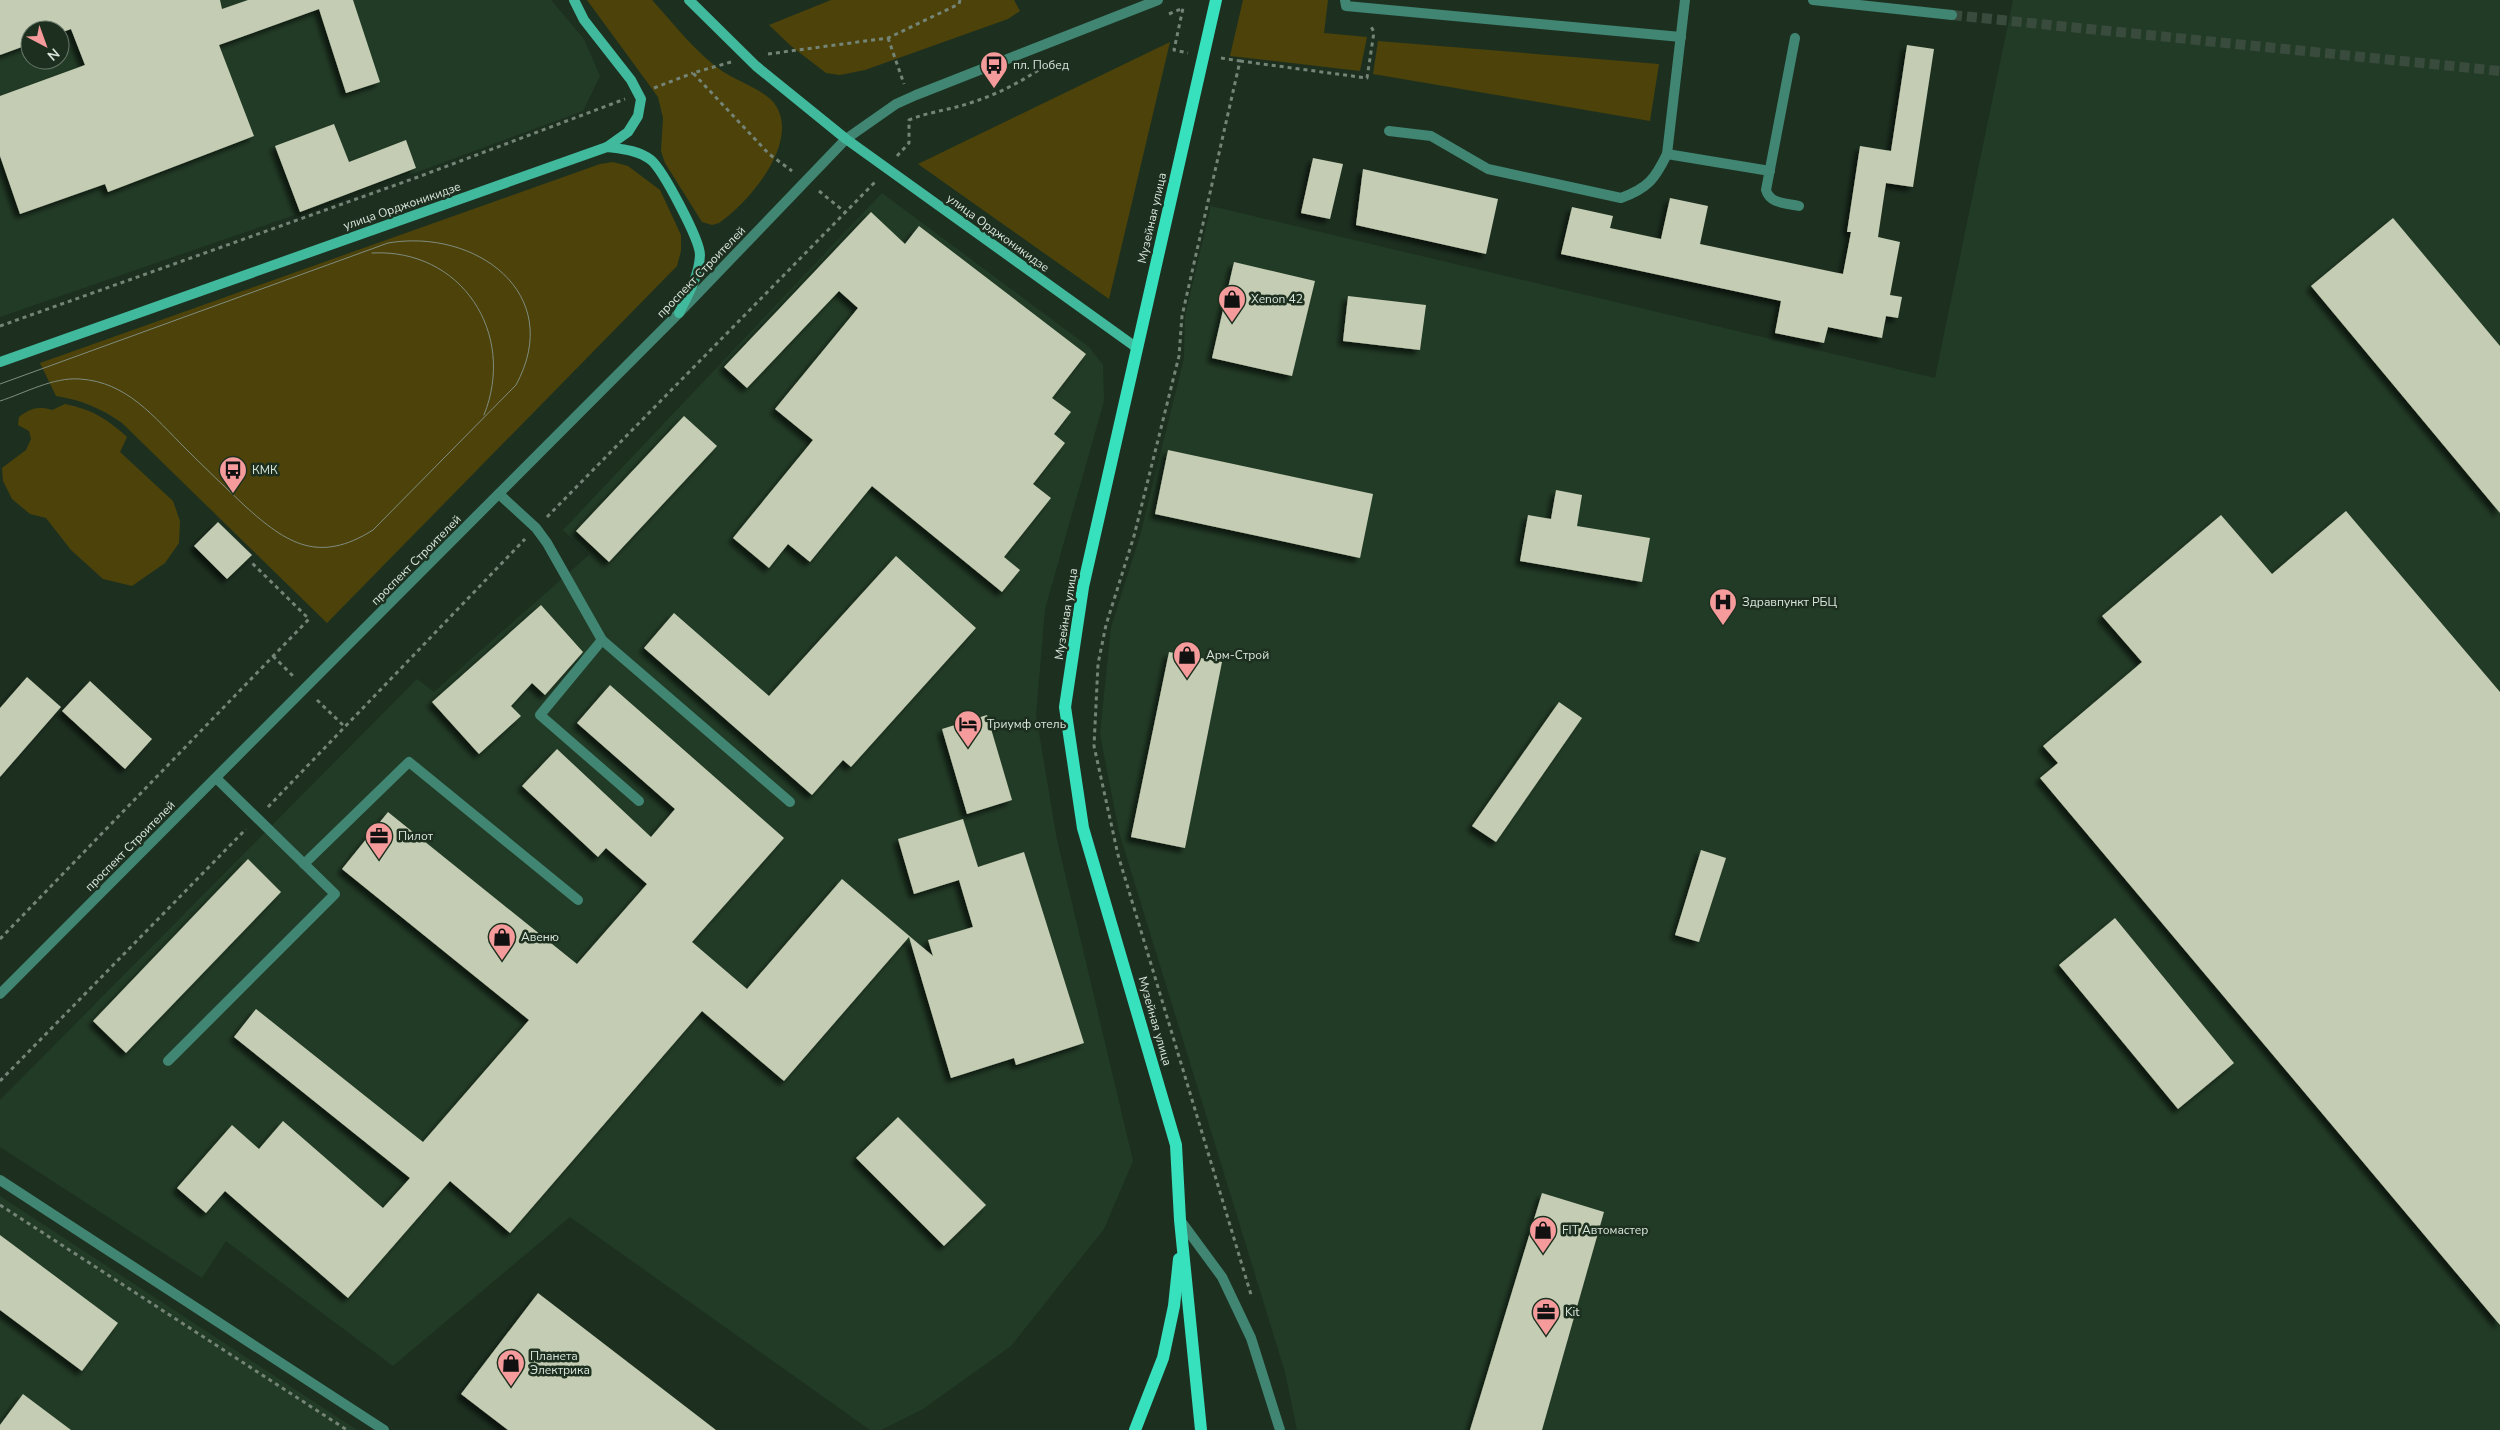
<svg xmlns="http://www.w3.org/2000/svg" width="2500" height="1430" font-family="'Nunito Sans',sans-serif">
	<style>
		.built { fill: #223b26; fill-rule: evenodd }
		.green { fill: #4d4209 }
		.building { fill: #c4cdb3; filter: url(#shadow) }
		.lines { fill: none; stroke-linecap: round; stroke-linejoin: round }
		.minor-tunnel { stroke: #394b3c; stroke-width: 10; stroke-dasharray: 10 5; stroke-linecap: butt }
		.path { stroke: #748477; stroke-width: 3; stroke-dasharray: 4 4; stroke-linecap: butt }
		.service { stroke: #418573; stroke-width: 10 }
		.minor { stroke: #418573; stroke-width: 10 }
		.tertiary { stroke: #418573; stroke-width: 10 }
		.secondary { stroke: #40b99d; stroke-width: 10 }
		.primary { stroke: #38e1bd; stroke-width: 12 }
		.tram { stroke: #7e8d80; stroke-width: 1 }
		.labels { text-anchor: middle; stroke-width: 5; stroke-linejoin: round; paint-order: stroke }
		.poi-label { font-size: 12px; fill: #dae5db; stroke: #1d3020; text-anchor: start }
		.street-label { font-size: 12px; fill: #dae5db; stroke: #1d3020 }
	</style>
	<defs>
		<filter id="shadow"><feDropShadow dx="-4.5" dy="4.5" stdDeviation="2.5" flood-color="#0009"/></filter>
	</defs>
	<rect width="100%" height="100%" fill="#1d3020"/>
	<g class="built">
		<path d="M0,0H551L584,39L600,76L583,111L390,182L0,317ZM30,30H60V60H30Z"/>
		<polygon points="2013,0 2500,0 2500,1430 1297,1430 1285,1372 1119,832 1100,734 1111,627 1140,536 1184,358 1185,316 1211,206 1935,378"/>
		<polygon points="882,193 1089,347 1103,365 1104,401 1045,609 1036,715 1057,840 1133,1161 1104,1229 1011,1346 923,1409 881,1430 870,1430 570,1217 393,1366 226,1241 202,1278 0,1147 0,1100 417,679 434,692 589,555 563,530"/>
		<polygon points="0,1196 357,1430 0,1430"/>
	</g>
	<g class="green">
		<path d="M587,0H652C674,24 695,52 722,71C735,80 764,90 774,103C802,140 750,202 719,223L712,225L702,222L665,163L661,151L663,118L658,97Z"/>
		<polygon points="831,0 1014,0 1020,11 1008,19 865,70 840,75 826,73 791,46 769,25"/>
		<polygon points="1243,0 1328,0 1324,33 1367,37 1360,71 1230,56"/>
		<polygon points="1378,41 1659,64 1650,121 1373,74"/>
		<polygon points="1170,42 1109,299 918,164"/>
		<path d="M613,162L628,166L660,190L681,235V251L677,266L327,623L122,423C101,408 81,400 56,396L40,363L600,164Z"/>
		<path d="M65,404C93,410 106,418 127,437L120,452L173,501L180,521L179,543L165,563L132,586L103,579L71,550L46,518L30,514L12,499L3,481L2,468L26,450L31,439L29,431L18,425L19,417C31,408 38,406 52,410Z"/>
	</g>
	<g class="building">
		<polygon points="0,0 220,0 222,9 248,0 353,0 380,82 346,93 319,9 219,45 254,136 108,192 105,184 20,214 0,156 0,96 85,65 71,29 60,33 60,30 30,30 30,44 0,55"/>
		<polygon points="1907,45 1934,49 1913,187 1886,183 1878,237 1900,242 1890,295 1902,297 1898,318 1886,316 1882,338 1828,327 1824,343 1775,333 1781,301 1561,254 1572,207 1613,216 1610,228 1661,239 1670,198 1708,206 1700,244 1843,274 1851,232 1847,232 1860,146 1891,151"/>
		<polygon points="334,124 349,162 406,140 416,168 300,212 275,146"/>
		<polygon points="1313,158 1343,164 1330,219 1301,213"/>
		<polygon points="1363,169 1498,199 1486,254 1356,225"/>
		<polygon points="871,212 905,244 919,226 1086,354 1052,398 1071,412 1054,434 1065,443 1033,484 1051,498 1004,557 1020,570 1002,592 872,486 810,562 788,544 769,568 733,538 813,440 775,409 858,308 839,291 747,388 724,367"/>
		<polygon points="2393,218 2500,346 2500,513 2311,286"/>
		<polygon points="1234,262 1315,281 1292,376 1212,358"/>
		<polygon points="1348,296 1426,305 1420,350 1343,341"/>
		<polygon points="684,416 717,446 609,562 576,531"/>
		<polygon points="1168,450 1373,494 1360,558 1155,514"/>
		<polygon points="1556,490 1582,495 1577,526 1650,538 1642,582 1520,561 1528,515 1551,519"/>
		<polygon points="2346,511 2500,692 2500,1325 2040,778 2058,763 2043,746 2142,662 2102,616 2221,515 2272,574"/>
		<polygon points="218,522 252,555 227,579 194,546"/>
		<polygon points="896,556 976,628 851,767 843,760 812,795 644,648 674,613 769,696"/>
		<polygon points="541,605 583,652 545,695 532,683 511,706 521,716 479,754 432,702"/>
		<polygon points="1169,652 1222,662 1185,848 1131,837"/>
		<polygon points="27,677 61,707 0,777 0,708"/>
		<polygon points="90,681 152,739 125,769 62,711"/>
		<polygon points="610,685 784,838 692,942 747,989 842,879 933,956 928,940 973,927 959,880 914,894 898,839 963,819 978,867 1024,852 1084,1043 1016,1065 1014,1058 951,1078 909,937 784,1081 702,1011 510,1233 450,1181 348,1298 225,1191 206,1213 177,1188 232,1125 259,1149 283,1121 383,1208 410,1178 234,1037 256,1009 423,1142 529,1020 342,869 388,812 577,964 647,884 606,848 598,857 522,786 557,749 651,837 675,809 577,723"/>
		<polygon points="1559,702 1582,718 1496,842 1472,826"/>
		<polygon points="987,715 1012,800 967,814 942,729"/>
		<polygon points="1701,850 1726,858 1699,942 1675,935"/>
		<polygon points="248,859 281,892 126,1053 93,1021"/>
		<polygon points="2115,918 2234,1063 2178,1109 2059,965"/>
		<polygon points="898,1117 986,1205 944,1246 856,1158"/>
		<polygon points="1542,1193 1604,1212 1542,1430 1470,1430"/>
		<polygon points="0,1235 118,1323 82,1371 0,1310"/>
		<polygon points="538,1293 716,1430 508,1430 461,1394"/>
		<polygon points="23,1394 71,1430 0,1430 0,1425"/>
	</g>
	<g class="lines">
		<polyline class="minor-tunnel" points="1952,15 2500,71"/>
		<g class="path">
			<polyline points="1169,14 1183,8 1174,50 1188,53"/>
			<polyline points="888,38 904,84"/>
			<polyline points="768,54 888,38 959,4 960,0"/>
			<polyline points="1221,58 1240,61 1182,316 1179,356 1134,536 1106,625 1098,664 1094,746 1118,855 1252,1298"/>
			<polyline points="1240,61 1367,78 1374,32 1370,25"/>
			<polyline points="731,62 693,73 769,154 792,171"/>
			<polyline points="654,88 693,73"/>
			<path d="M897,156L909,143V120C931,111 951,110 973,102C1001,93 1028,78 1052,61"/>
			<polyline points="819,191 846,213"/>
			<polyline points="0,326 418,177 625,99"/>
			<polyline points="547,517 877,180"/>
			<polyline points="273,656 295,678"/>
			<polyline points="317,700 345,727"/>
			<polyline points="268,807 525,539"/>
			<polyline points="0,939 309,619 250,561"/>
			<polyline points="0,1081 246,829"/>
			<polyline points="0,1205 347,1430"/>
		</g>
		<g class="service">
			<polyline points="1345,0 1346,6 1681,37"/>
			<path d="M1795,38L1766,190C1770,204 1786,203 1799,206"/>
			<path d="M1389,131L1431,136L1488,169L1621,198C1648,188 1655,179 1667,154L1685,0"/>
			<polyline points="1667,154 1770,171"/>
			<polyline points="499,494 536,528 547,543 602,640 790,802"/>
			<polyline points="602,640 540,715 639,801"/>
			<polyline points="304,864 409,762 578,900"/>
			<polyline points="168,1061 335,894 216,778"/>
		</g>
		<g class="minor">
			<polyline points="1813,0 1952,15"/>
			<polyline points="846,139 896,104 916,95 1158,0"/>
			<polyline points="1180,1220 1222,1277 1251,1338 1280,1430"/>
		</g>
		<g class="tertiary">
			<polyline points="0,994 679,313 846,139"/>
			<polyline points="0,1180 384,1430"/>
		</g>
		<g class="secondary">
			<polyline points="574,0 584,20 631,80 641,99 638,116 628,132 607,147"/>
			<polyline points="689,0 756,66 846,139 1137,348"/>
			<path d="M0,362L607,147C622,149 638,150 651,160C663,170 700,240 700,255C699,276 688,295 679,313"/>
		</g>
		<g class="primary">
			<polyline points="1135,1430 1163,1358 1174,1306 1179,1259"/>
			<polyline points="1201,1430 1180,1220 1176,1145 1083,828 1065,707 1083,587 1216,0"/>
		</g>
		<g class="tram">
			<path d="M372,253C461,248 517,333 484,415"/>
			<path d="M0,384L388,243C475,228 566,293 516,385L373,530C319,564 287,544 245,506C225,487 205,468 185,448C154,417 127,382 80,379C53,377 25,393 0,401"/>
		</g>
	</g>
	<defs>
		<g id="bus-pin" transform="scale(1.4375)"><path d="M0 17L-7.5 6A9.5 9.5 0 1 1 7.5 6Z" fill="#f59b9b" stroke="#1d3020"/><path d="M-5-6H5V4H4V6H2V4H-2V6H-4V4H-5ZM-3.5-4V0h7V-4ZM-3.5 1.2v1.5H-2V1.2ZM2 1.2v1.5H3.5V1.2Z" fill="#111"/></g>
		<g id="shop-pin" transform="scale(1.4375)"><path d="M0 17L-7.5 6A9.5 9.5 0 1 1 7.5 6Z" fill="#f59b9b" stroke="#1d3020"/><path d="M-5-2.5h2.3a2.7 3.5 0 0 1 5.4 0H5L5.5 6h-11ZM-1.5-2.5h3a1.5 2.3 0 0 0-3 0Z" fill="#111"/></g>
		<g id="hospital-pin" transform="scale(1.4375)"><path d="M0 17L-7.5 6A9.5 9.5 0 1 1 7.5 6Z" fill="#f59b9b" stroke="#1d3020"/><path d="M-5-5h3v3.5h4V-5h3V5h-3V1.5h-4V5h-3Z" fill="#111"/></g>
		<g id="hotel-pin" transform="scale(1.4375)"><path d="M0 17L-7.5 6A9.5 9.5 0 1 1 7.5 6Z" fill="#f59b9b" stroke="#1d3020"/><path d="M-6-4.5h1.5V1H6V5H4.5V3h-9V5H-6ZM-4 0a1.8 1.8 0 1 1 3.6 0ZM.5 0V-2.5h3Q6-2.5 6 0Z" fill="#111"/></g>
		<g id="office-pin" transform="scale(1.4375)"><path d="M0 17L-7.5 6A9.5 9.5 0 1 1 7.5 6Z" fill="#f59b9b" stroke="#1d3020"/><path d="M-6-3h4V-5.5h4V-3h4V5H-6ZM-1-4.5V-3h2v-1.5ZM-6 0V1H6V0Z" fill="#111"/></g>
	</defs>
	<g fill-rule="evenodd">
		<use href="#bus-pin" x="994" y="65"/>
		<use href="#shop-pin" x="1232" y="299"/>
		<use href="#bus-pin" x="233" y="470"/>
		<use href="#hospital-pin" x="1723" y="602"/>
		<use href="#shop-pin" x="1187" y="655"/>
		<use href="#hotel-pin" x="968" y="724"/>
		<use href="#office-pin" x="379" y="836"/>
		<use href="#shop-pin" x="502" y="937"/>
		<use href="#shop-pin" x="1543" y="1230"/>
		<use href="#office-pin" x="1546" y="1312"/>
		<use href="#shop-pin" x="511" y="1363"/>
	</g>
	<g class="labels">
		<g class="poi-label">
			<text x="1013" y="69">пл. Побед</text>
			<text x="1251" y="303">Xenon 42</text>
			<text x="252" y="474">КМК</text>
			<text x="1742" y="606">Здравпункт РБЦ</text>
			<text x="1206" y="659">Арм-Строй</text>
			<text x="987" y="728">Триумф отель</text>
			<text x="398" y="840">Пилот</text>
			<text x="521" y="941">Авеню</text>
			<text x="1562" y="1234">FIT Автомастер</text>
			<text x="1565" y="1316">Kit</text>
			<text x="530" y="1360">Планета<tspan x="530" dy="14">Электрика</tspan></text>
		</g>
		<g class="street-label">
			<text transform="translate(402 206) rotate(-19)" y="4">улица Орджоникидзе</text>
			<text transform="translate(1152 218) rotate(-77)" y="4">Музейная улица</text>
			<text transform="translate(998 233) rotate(36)" y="4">улица Орджоникидзе</text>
			<text transform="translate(701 272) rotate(-46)" y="4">проспект Строителей</text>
			<text transform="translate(416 560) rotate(-45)" y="4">проспект Строителей</text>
			<text transform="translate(1066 614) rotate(-81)" y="4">Музейная улица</text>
			<text transform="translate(130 846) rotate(-45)" y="4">проспект Строителей</text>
			<text transform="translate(1155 1021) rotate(74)" y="4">Музейная улица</text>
		</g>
	</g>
	<g transform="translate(45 45) rotate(139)"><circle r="24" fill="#1d3020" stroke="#69786b"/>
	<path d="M0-4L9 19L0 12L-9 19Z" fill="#f59b9b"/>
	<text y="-8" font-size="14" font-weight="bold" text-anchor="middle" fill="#dae5db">N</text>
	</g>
</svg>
